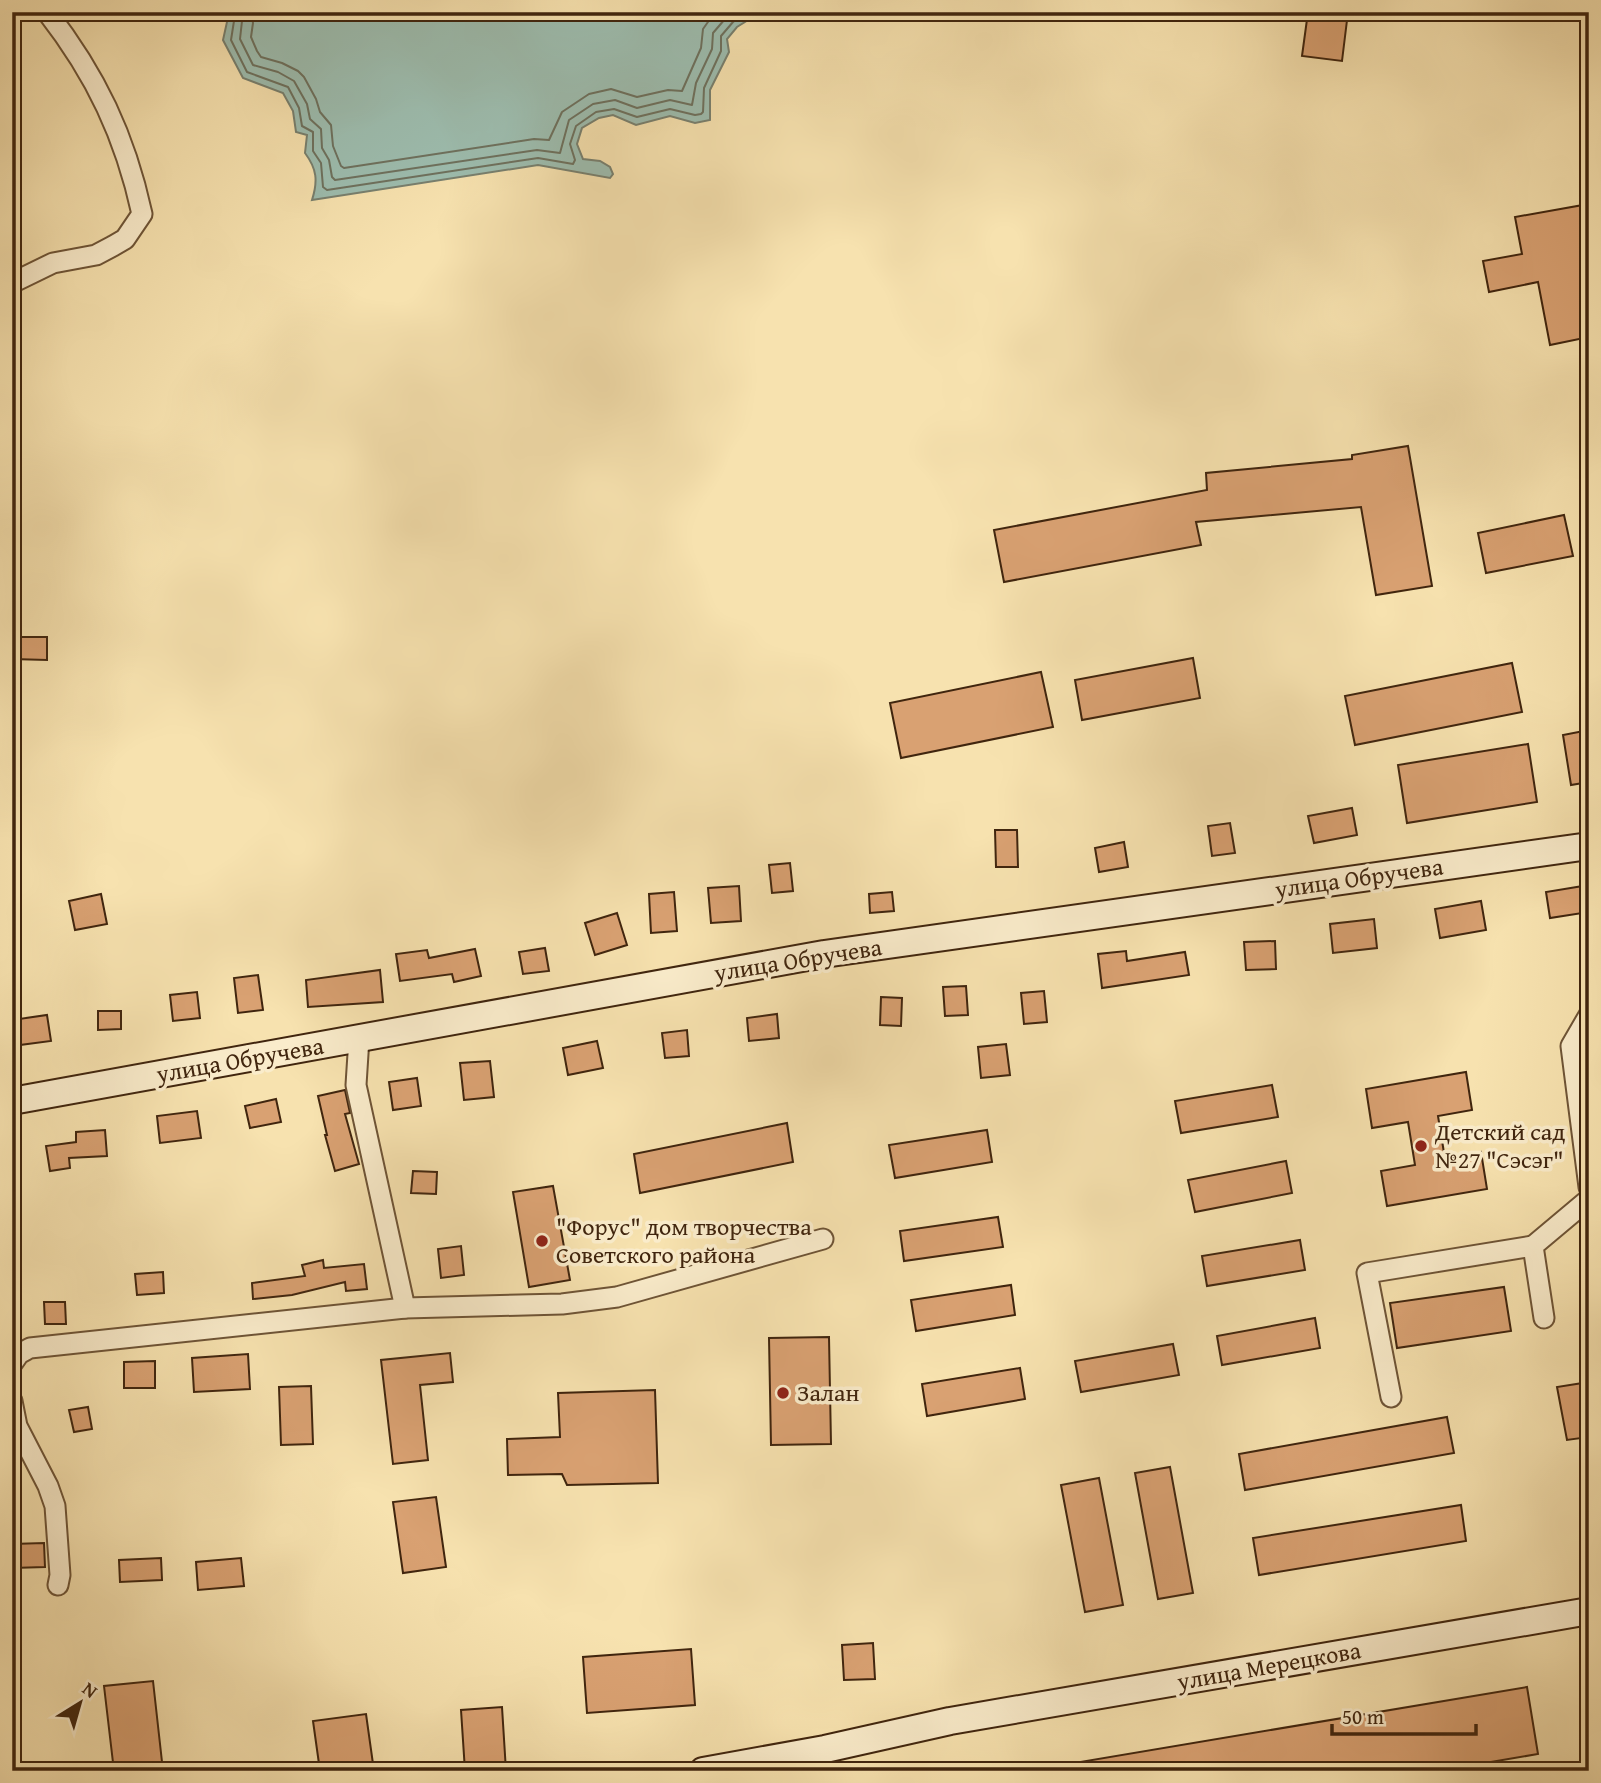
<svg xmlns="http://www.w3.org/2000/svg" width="1601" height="1783" font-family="'Gentium Book Plus',serif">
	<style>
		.water { fill: #9dbdaf; stroke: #78806f; stroke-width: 2 }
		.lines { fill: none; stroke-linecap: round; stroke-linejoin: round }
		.shore { stroke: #6e715e; stroke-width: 2 }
		.building { fill: #d9a172; stroke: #40250e; stroke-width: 2 }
		.street-casing { stroke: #6e5436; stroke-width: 23 }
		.secondary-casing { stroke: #40250e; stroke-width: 30 }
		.street { stroke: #faeccb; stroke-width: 19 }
		.secondary { stroke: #faeccb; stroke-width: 26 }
		.poi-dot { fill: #8f2418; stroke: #faeccb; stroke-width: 2.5 }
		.labels { text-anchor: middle; stroke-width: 7; stroke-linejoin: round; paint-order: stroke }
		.street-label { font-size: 24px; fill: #40250e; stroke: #faeccb }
		.poi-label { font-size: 24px; fill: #40250e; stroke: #faeccb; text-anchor: start }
	</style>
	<rect width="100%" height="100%" fill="#f7e2af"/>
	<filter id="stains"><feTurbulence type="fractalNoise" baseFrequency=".00286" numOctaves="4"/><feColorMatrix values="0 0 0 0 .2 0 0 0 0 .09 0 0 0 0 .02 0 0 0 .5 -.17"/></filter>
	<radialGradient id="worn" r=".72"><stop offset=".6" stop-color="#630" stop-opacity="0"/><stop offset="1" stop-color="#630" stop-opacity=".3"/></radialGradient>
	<path class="water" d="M222,12H761L737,27L727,39L729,52L710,90V120L695,123L670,116L636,125L613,115L599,118L582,128L577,144L583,159L600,161L610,167L613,174L610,178L538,165L312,200C318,181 317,169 305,153L307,135L296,132L293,111L283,93L243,78L223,40L227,22Z"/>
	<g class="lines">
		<g class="shore">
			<polyline points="230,12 234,21 231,40 247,72 288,87 299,108 302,126 313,132 313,151 321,163 323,187 327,190 538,158 573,164 575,160 570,144 576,126 596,112 614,109 637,117 670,109 695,115 701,114 703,112 704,88 721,51 721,36 733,22 749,12"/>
			<polyline points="240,12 242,21 240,39 253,65 278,72 294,81 307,104 310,119 321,129 322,148 329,160 332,177 335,180 537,150 560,153 569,120 593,104 615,100 637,108 670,100 692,105 696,83 712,49 713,33 731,12"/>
			<polyline points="251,12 253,23 251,37 257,51 261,57 282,63 298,71 304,77 316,99 320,112 331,125 333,146 341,166 344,168 534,139 549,140 562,112 589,94 611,89 637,97 668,90 682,91 701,48 703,29 715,12"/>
		</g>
	</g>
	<g class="building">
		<polygon points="1308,12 1348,12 1342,61 1302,56"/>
		<polygon points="1583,205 1589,237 1589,337 1550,345 1538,282 1489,292 1483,261 1522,254 1515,217"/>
		<polygon points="1408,446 1432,586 1376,595 1361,507 1196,522 1201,545 1004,582 994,530 1207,490 1206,473 1352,459 1352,455"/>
		<polygon points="1564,515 1573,556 1486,573 1478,533"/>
		<polygon points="12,637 47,637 47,660 12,659"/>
		<polygon points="1193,658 1200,698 1082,720 1075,680"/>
		<polygon points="1512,663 1522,712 1355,745 1345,696"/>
		<polygon points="1041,672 1053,727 901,758 890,703"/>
		<polygon points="1589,730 1589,782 1571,785 1563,735"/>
		<polygon points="1528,744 1537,802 1407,823 1398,765"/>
		<polygon points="1352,808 1357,835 1314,843 1308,816"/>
		<polygon points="1230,823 1235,853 1212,856 1208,826"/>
		<polygon points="995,830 1017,830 1018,867 996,867"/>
		<polygon points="1124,842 1128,867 1099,872 1095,848"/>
		<polygon points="790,863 793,891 772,893 769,865"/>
		<polygon points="1589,885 1589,912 1550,918 1546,892"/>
		<polygon points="739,886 741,921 711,923 708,888"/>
		<polygon points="674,892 677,931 651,933 649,894"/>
		<polygon points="892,892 894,911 870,913 869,894"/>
		<polygon points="101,894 107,924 75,930 69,901"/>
		<polygon points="1481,901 1486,930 1440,938 1435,909"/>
		<polygon points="617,913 627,945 595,955 585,923"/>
		<polygon points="1374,919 1377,948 1333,953 1330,924"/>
		<polygon points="1275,941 1276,969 1246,970 1244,942"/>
		<polygon points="545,948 549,971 523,974 519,952"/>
		<polygon points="475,949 481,976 454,982 452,974 400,981 396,954 427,950 429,958"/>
		<polygon points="1126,951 1127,961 1185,952 1189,975 1102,988 1098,954"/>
		<polygon points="380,970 383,1002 308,1007 306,980"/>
		<polygon points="258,975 263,1010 238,1013 234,978"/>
		<polygon points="966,986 968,1015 945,1016 943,987"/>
		<polygon points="1044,991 1047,1022 1024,1024 1021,993"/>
		<polygon points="197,992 200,1018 173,1021 170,995"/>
		<polygon points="881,997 902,998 901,1026 880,1025"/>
		<polygon points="98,1011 121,1011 121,1029 98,1030"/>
		<polygon points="777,1014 779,1038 749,1041 747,1018"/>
		<polygon points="47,1015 51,1041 12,1046 12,1020"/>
		<polygon points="687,1030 689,1056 665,1058 662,1033"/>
		<polygon points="597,1041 603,1068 568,1075 563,1048"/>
		<polygon points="1006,1044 1010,1075 981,1078 978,1047"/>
		<polygon points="490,1061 494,1097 464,1100 460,1063"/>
		<polygon points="1466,1072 1472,1110 1438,1116 1445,1159 1481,1152 1487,1189 1387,1206 1381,1171 1415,1165 1408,1122 1372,1128 1366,1089"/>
		<polygon points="417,1078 421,1106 393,1110 389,1082"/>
		<polygon points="1272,1085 1278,1117 1181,1133 1175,1101"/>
		<polygon points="345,1090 350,1113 345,1114 359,1164 335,1171 325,1135 327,1135 318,1096"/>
		<polygon points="276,1099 281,1122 250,1128 245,1106"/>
		<polygon points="197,1111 201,1138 160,1143 157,1116"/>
		<polygon points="787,1123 793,1162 640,1193 634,1154"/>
		<polygon points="105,1130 107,1156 69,1158 70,1168 50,1171 46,1146 76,1142 76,1132"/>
		<polygon points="987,1130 992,1162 895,1178 889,1145"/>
		<polygon points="1286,1161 1292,1193 1195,1212 1188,1180"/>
		<polygon points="413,1171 437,1172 436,1194 411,1193"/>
		<polygon points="553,1186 570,1280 529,1287 513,1192"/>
		<polygon points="998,1217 1003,1247 904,1261 900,1231"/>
		<polygon points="1300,1240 1305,1270 1207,1286 1202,1256"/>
		<polygon points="461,1246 464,1275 441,1278 438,1249"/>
		<polygon points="323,1260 324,1268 364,1264 367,1289 346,1291 345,1282 292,1295 253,1299 252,1283 305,1276 302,1265"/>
		<polygon points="163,1272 164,1293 137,1295 135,1274"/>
		<polygon points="1011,1285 1015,1315 916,1331 911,1300"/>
		<polygon points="1504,1287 1511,1331 1397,1348 1390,1303"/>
		<polygon points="44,1302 65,1302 66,1324 45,1324"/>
		<polygon points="1315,1318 1320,1348 1222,1365 1217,1336"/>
		<polygon points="829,1337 831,1444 771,1445 769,1338"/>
		<polygon points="1173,1344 1179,1375 1081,1392 1075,1361"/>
		<polygon points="450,1353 453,1382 420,1385 428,1460 393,1464 381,1360"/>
		<polygon points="248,1354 250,1389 194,1392 192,1358"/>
		<polygon points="155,1361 155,1388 124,1388 124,1362"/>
		<polygon points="1020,1368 1025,1399 927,1416 922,1384"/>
		<polygon points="1589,1382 1589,1437 1567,1440 1557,1387"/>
		<polygon points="311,1386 313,1444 281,1445 279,1387"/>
		<polygon points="655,1390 658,1483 567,1485 562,1474 508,1475 507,1439 560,1437 558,1393"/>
		<polygon points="88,1407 92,1429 74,1432 69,1410"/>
		<polygon points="1447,1417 1454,1453 1245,1490 1239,1454"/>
		<polygon points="1170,1467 1193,1593 1158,1599 1135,1473"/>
		<polygon points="1099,1478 1123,1605 1085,1612 1061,1485"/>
		<polygon points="436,1497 446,1567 403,1573 393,1502"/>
		<polygon points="1461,1505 1466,1541 1259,1575 1253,1538"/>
		<polygon points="44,1543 45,1567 12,1568 12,1544"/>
		<polygon points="161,1558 162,1580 120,1582 119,1560"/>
		<polygon points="241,1558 244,1586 198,1590 196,1562"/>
		<polygon points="873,1643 875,1679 844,1680 842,1645"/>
		<polygon points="691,1649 695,1705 587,1713 583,1657"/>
		<polygon points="153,1681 163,1771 114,1771 104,1686"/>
		<polygon points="1527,1687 1538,1754 1438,1771 1080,1771 1080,1762"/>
		<polygon points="502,1707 506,1771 465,1771 461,1710"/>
		<polygon points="366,1714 374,1771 320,1771 313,1721"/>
	</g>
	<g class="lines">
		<g class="street-casing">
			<g id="street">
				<path d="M12,283L53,263L96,255L113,246L125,239L142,214C125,136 96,75 47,12"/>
				<polyline points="1589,1015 1571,1046 1589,1187"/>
				<polyline points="359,1038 356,1085 405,1308"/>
				<polyline points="1544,1318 1533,1246 1589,1199"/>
				<polyline points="12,1364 19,1354 30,1348 405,1308 562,1304 617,1297 823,1239"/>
				<polyline points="1391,1397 1367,1273 1533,1246"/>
				<polyline points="12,1401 17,1426 48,1486 55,1506 60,1575 58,1585"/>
			</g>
		</g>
		<g class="secondary-casing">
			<g id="secondary">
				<polyline points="12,1101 824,954 1589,846"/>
				<polyline points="703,1771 825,1749 950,1721 1589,1611"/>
			</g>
		</g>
		<use href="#street" class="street"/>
		<use href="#secondary" class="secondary"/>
	</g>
	<g class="poi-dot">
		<circle cx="1421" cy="1146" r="7"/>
		<circle cx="542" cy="1241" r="7"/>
		<circle cx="783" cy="1393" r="7"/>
	</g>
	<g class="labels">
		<g class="street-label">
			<text transform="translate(1359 878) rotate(-8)" y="8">улица Обручева</text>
			<text transform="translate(798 960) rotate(-9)" y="8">улица Обручева</text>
			<text transform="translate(240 1060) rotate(-10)" y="8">улица Обручева</text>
			<text transform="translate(1269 1666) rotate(-10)" y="8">улица Мерецкова</text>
		</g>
		<g class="poi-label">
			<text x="1435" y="1140">Детский сад<tspan x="1435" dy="28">№27 "Сэсэг"</tspan></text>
			<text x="556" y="1235">"Форус" дом творчества<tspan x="556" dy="28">Советского района</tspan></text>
			<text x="797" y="1401">Залан</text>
		</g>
	</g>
	<rect width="1601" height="1783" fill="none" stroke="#f7e2af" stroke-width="42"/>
	<rect x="14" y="14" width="1573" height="1755" fill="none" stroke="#40250e" stroke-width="3.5"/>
	<rect x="21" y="21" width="1559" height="1741" fill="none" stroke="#40250e" stroke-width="2"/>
	<g transform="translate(80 1703) rotate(37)" stroke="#faeccb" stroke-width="5" paint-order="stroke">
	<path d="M0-5L12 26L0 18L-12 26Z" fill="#40250e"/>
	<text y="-10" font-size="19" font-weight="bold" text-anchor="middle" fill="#40250e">N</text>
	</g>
	<path d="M1332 1724v10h144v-10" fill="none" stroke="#40250e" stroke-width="3.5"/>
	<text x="1342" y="1724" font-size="21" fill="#40250e" stroke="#faeccb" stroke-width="5" paint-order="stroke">50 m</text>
	<rect width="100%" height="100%" filter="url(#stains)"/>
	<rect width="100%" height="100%" fill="url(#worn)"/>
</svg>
